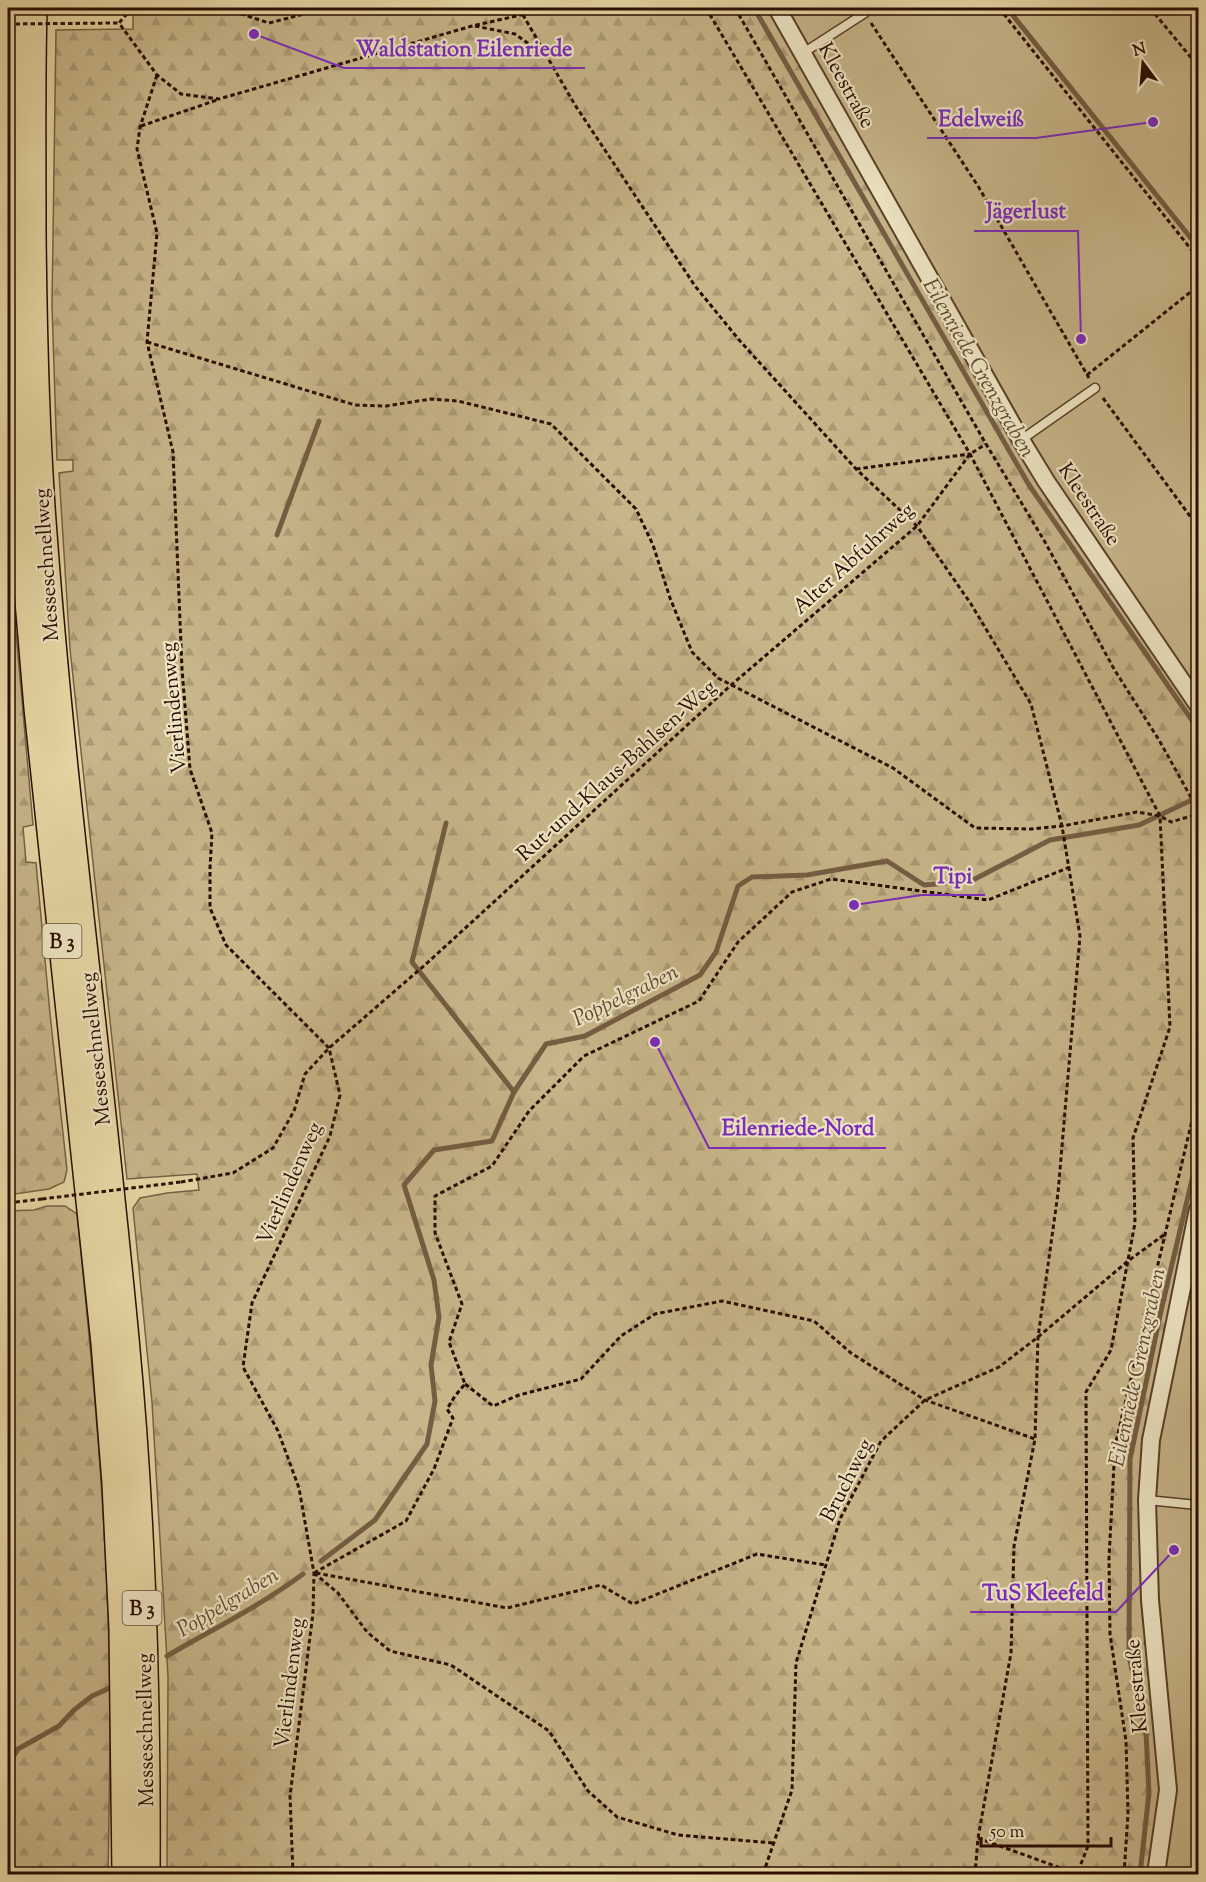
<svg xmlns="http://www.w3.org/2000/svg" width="1206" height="1882" font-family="'Sorts Mill Goudy',serif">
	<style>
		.green { fill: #c7b68a; stroke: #786145; stroke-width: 1.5 }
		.forest { fill: url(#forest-firs); stroke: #786145; stroke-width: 1.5 }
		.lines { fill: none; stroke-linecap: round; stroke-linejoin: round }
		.stream { stroke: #745d42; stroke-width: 5 }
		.service-casing { stroke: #583f2a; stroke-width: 11 }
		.minor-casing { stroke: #583f2a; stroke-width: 20 }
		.trunk-casing { stroke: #290c00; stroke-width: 30 }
		.path { stroke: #290c00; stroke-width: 3; stroke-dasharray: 4.5 3; stroke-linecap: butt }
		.service { stroke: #efe6c5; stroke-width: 8 }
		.minor { stroke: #efe6c5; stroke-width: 16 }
		.trunk { stroke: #e7d9a6; stroke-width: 27 }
		.path-bridge { stroke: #290c00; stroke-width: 3; stroke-dasharray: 4.5 3; stroke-linecap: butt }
		.labels { text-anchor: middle; stroke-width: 4.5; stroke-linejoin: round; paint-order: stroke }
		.shield { fill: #efe6c5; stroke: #644d3b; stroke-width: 1.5 }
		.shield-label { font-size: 20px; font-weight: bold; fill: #290c00 }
		.street-label { font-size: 21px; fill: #290c00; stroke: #efe6c5 }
		.water-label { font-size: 22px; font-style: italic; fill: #614931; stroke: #efe6c5 }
		.leader { fill: none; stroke: #7b2cbf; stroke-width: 2 }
		.callout-dot { fill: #7b2cbf; stroke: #efe6c5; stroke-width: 2 }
		.callout-label { font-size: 22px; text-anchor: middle; font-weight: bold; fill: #7b2cbf; stroke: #efe6c5; stroke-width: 4.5; stroke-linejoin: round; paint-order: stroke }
	</style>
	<defs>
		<pattern id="forest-firs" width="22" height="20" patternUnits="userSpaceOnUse" patternTransform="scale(1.5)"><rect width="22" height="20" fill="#c7b68a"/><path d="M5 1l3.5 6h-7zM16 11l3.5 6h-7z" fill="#ab9b75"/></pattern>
	</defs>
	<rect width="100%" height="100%" fill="#e7d9a6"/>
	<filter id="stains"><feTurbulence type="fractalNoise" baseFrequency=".00333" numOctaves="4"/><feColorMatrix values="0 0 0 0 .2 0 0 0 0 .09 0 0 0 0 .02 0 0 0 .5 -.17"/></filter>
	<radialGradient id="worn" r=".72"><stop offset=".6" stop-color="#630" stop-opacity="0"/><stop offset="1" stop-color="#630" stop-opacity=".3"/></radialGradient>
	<g class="green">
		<polygon points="777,8 1198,8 1198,705 1046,481"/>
		<polygon points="1198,1209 1198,1874 1156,1874 1147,1500"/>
	</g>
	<g class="forest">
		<polygon points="56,8 777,8 1021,440 1198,705 1198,1209 1147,1500 1168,1790 1156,1874 167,1874 168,1677 152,1402 133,1208 140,1198 167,1193 199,1190 197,1174 127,1179 70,649 59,473 73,471 73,460 57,460 52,306 56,30 133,29 133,12 56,10"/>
		<polygon points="8,542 33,825 23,827 26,862 36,863 50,1014 67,1170 64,1182 49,1189 8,1195"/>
		<path d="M47,1206H65L77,1214C94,1378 109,1542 110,1707C110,1763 109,1819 108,1874H8V1211L34,1210Z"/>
	</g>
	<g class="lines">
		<g class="stream">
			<polyline points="754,8 1029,485 1198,729"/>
			<polyline points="1007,8 1198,247"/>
			<polyline points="277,535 319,421"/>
			<polyline points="446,823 412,962 514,1092"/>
			<polyline points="321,1561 375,1520 427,1444 435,1401 431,1365 439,1317 434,1280 404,1185 434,1150 492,1141 514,1092 546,1044 585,1036 700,975 716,952 738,886 752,877 807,875 887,861 924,885 971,881 1050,840 1139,825 1198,797"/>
			<path d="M167,1656C213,1629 260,1606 303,1574"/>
			<polyline points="8,1765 18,1749 59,1726 74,1710 92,1696 112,1687"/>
			<polyline points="1140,1874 1149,1793 1146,1733 1129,1656 1130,1459 1161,1311 1198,1154"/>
		</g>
		<g class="service-casing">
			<g id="service">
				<polyline points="803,53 865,13"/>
				<polyline points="1021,440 1095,388"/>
				<polyline points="1147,1500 1197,1505 1198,1495"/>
			</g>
		</g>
		<g class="minor-casing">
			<g id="minor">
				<polyline points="777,8 1021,440 1046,481 1198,705"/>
				<polyline points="1156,1874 1168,1790 1150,1600 1147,1500 1151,1440 1198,1209"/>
			</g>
		</g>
		<g class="trunk-casing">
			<g id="trunk">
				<polyline points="10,8 9,73 14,348 23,529 38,708 105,1343 116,1483 123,1628 126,1874"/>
				<path d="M33,8C31,83 32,158 32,233C33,334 35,434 43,534C63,803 100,1070 125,1339C142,1517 147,1696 146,1874"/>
			</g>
		</g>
		<g class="path">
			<polyline points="132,8 119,23 157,75 181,94 219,99 472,26 552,8"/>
			<polyline points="227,8 229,10 269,23 327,8"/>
			<polyline points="519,8 575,105 695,286 740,341 856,469 917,526 971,604 1031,704 1062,826 1080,936 1058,1193 1038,1337 1035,1439 1014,1546 1011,1653 978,1838 975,1874"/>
			<polyline points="706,8 970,454 1160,816 1170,1027 1133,1138 1135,1223 1111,1350 1086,1392 1088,1846 1077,1874"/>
			<polyline points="735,8 986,444 1045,542 1114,669 1159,740 1198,810"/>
			<polyline points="999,8 1198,258"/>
			<polyline points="1150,8 1198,66"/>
			<polyline points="871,23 978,186 1089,378"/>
			<polyline points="475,26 515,34 547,57"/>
			<polyline points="157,75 140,127 137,149 157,233 147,342 173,452 182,669 190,769 212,833 210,868 210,908 226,945 329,1048 340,1095 330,1136 252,1303 243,1367 278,1431 299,1488 314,1573 313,1613 290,1796 293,1874"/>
			<polyline points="141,126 217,100"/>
			<polyline points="147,342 355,405 386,406 431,399 458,401 551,424 636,509 653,545 670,598 692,652 718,678 893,768 975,828 1032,829 1062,826 1137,812 1160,816 1171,822 1198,814"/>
			<polyline points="1087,375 1198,286"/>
			<polyline points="1103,398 1198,527"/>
			<polyline points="856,469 970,454"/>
			<polyline points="181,1182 233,1173 273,1148 294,1111 305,1074 329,1048 426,964 730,686 917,526 970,454 986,444"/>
			<polyline points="8,1203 42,1199"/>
			<polyline points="465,1384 493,1406 519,1395 581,1379 621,1336 655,1314 722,1301 814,1321 851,1353 925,1400 1035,1439"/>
			<polyline points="314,1573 406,1521 434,1469 453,1418 447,1409 455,1396 465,1384 449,1342 462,1304 435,1233 435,1196 492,1166 529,1111 584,1056 699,1001 738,942 792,892 831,879 988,900 1070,867"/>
			<polyline points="314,1573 338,1593 367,1632 390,1651 451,1665 549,1731 588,1791 617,1817 678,1835 774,1843"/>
			<polyline points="316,1573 507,1608 601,1585 633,1604 757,1554 825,1565"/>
			<polyline points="978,1838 1077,1874"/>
			<polyline points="763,1874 792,1790 796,1663 840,1519 881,1441 925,1400 999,1367 1038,1337 1128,1261 1165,1234"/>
			<polyline points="1124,1874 1128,1814 1126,1741 1110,1634 1109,1558 1115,1446 1198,1095"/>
		</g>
		<use href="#service" class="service"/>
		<use href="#minor" class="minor"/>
		<use href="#trunk" class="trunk"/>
		<g class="path-bridge">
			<polyline points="8,24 119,23"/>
			<polyline points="42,1199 181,1182"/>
		</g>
	</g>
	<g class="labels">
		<g class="shield">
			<rect x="42.5" y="924" width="39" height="34" rx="4.5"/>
			<rect x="122.5" y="1591" width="39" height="34" rx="4.5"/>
		</g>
		<g class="shield-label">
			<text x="62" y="948">B 3</text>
			<text x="142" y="1615">B 3</text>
		</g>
		<g class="street-label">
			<text transform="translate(847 85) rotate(61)" y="7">Kleestraße</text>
			<text transform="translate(1090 504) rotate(56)" y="7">Kleestraße</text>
			<text transform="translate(853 558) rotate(-42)" y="7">Alter Abfuhrweg</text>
			<text transform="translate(46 565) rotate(-94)" y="7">Messeschnellweg</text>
			<text transform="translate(173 708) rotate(-95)" y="7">Vierlindenweg</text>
			<text transform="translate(616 770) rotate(-42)" y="7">Rut-und-Klaus-Bahlsen-Weg</text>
			<text transform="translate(95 1049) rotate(-96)" y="7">Messeschnellweg</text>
			<text transform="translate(289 1183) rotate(-66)" y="7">Vierlindenweg</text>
			<text transform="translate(846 1480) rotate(-63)" y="7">Bruchweg</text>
			<text transform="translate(289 1683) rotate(-83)" y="7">Vierlindenweg</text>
			<text transform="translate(1136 1686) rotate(-95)" y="7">Kleestraße</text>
			<text transform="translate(145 1730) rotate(-91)" y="7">Messeschnellweg</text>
		</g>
		<g class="water-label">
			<text transform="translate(980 367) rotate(60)" y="8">Eilenriede Grenzgraben</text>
			<text transform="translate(625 994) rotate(-26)" y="8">Poppelgraben</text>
			<text transform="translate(1136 1367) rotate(-78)" y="8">Eilenriede Grenzgraben</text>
			<text transform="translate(227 1601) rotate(-31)" y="8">Poppelgraben</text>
		</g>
	</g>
	<path class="leader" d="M254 34L344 68H585M1153 122L1036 138H927M1081 339L1078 231H974M854 905L922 895H985M655 1042L709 1148H886M1174 1550L1116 1612H970"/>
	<g class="callout-dot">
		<circle cx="254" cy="34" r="6"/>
		<circle cx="1153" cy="122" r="6"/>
		<circle cx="1081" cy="339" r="6"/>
		<circle cx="854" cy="905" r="6"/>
		<circle cx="655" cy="1042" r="6"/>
		<circle cx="1174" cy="1550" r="6"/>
	</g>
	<g class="callout-label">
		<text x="464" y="56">Waldstation Eilenriede</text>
		<text x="981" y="126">Edelweiß</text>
		<text x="1026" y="218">Jägerlust</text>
		<text x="953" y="883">Tipi</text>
		<text x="798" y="1135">Eilenriede-Nord</text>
		<text x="1043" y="1600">TuS Kleefeld</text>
	</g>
	<rect width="1206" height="1882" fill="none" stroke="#e7d9a6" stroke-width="30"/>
	<rect x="9" y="9" width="1188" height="1864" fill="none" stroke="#290c00" stroke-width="3"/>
	<rect x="15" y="15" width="1176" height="1852" fill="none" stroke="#290c00" stroke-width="1.5"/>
	<g transform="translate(1143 63) rotate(344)" stroke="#efe6c5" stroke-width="4.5" paint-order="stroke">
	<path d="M0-4.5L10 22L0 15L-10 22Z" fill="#290c00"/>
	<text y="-9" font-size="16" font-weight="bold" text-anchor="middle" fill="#290c00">N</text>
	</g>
	<path d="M981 1837v9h130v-9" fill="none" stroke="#290c00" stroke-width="3"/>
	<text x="990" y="1837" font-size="18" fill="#290c00" stroke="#efe6c5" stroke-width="4.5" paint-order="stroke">50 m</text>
	<rect width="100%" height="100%" filter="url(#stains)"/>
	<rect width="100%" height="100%" fill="url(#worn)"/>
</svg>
